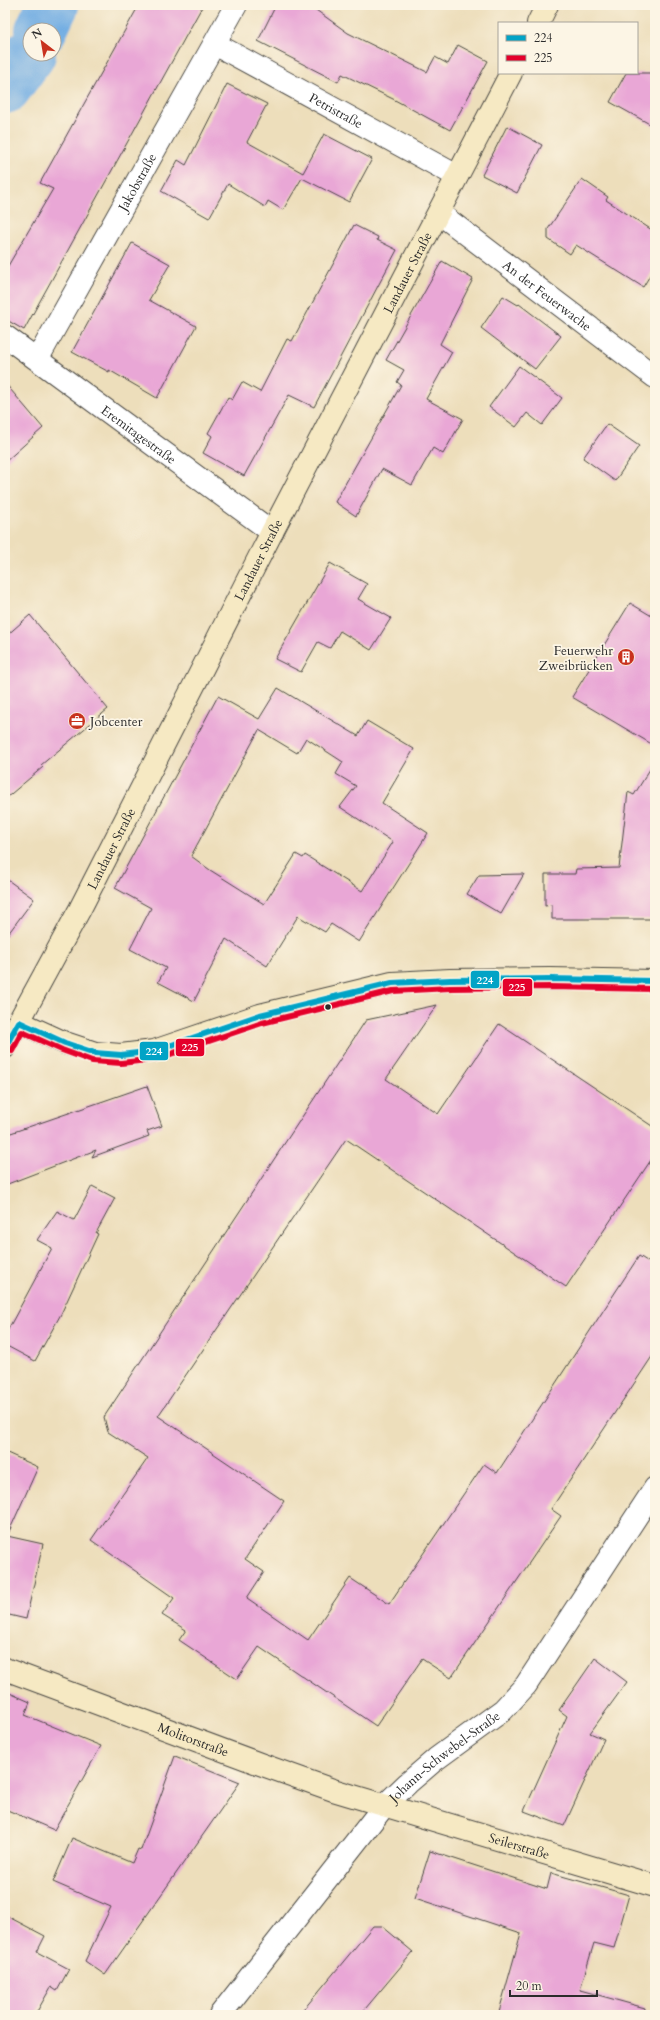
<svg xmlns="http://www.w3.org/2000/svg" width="660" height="2020" font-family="Cardo,serif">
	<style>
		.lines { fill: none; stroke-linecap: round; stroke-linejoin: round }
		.river { stroke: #72ade3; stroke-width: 52 }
		.building { fill: #e9a7d6; fill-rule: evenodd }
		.street-casing { stroke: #484641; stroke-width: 24 }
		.secondary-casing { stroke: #484641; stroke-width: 24 }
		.street { stroke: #fff; stroke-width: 22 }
		.secondary { stroke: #f6e9c3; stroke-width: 22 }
		.bus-1-casing { stroke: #fcf5e5; stroke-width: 9 }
		.bus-2-casing { stroke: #fcf5e5; stroke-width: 9 }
		.bus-1 { stroke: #02a3c6; stroke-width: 6 }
		.bus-2 { stroke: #e4002b; stroke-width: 6 }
		.bus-dot { fill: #2b2b2b; stroke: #fcf5e5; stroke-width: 1.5 }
		.labels { text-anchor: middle; stroke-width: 3.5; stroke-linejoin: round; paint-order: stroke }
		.street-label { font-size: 13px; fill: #2b2b2b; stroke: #fcf5e5 }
		.poi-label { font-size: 13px; fill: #2b2b2b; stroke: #fcf5e5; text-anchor: end }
		.line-badge { stroke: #fcf5e5; stroke-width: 1.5 }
		.badge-label { font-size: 11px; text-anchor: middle; font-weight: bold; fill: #fff }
	</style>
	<rect width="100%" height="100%" fill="#fcf5e5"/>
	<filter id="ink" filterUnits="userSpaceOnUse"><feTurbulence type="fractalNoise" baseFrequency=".025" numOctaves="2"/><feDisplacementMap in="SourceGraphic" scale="8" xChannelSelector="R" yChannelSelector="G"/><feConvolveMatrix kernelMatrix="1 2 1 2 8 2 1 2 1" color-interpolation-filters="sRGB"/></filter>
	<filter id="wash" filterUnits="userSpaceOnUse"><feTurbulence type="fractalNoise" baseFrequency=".012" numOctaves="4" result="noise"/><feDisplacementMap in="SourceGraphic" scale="16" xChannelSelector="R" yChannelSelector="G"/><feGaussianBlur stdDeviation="0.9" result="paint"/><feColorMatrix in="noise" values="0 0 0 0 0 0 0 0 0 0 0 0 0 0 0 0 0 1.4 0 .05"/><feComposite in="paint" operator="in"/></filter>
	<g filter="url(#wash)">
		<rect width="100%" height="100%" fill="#eddebb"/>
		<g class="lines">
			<g class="river">
				<polyline points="41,30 53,5"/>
				<polyline points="5,88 30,54"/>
			</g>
		</g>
		<g id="blocks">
			<g class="building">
				<polygon points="139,5 203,5 24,330 5,319 5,271 53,189 40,183"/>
				<polygon points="276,5 309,5 348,33 427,72 435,57 448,64 458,45 488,61 450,130 393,99 342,74 338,82 258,41"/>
				<polygon points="626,73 655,73 655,127 610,102"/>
				<polygon points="227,84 267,104 247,142 303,173 324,134 372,159 349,202 302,178 283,210 268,201 265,207 228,184 209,218 161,191 178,160 186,165"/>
				<polygon points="507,126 542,145 517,193 482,175"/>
				<polygon points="582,179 608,197 606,200 655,232 655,267 643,287 576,245 570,254 548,239 548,229"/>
				<polygon points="354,225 378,237 377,240 397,250 314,407 289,395 244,476 203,453 212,436 208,433 228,397 232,400 242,382 260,392 287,339 292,341"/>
				<polygon points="132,243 170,264 149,300 196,326 157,398 109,370 109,372 72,352"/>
				<polygon points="442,261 473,279 440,344 452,352 426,399 463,419 443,454 433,448 412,485 382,469 356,516 335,502 401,385 397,382 404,370 386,360"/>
				<polygon points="503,296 518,305 519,304 561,336 535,369 481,328"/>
				<polygon points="519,366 562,398 542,425 527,413 516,427 489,407"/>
				<polygon points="5,383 43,428 5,462"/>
				<polygon points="607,424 639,446 615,481 583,458"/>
				<polygon points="330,563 367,584 358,599 391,618 371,650 340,631 330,648 318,642 301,672 275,659"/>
				<polygon points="630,603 655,618 655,746 572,697"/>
				<polygon points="30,615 108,709 41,765 43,767 5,799 5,637"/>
				<path d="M278,688L358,736L367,721L414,749L382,803L428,833L359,942L331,924L325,932L298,916L267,966L226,939L194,1001L158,982L166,968L130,949L151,908L115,888L218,696L259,719ZM259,730L297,753L306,738L343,762L336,774L356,786L340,807L393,842L362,891L305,855L303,858L296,854L264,904L210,870L191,856Z"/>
				<polygon points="655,761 655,919 552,919 552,905 545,906 545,874 575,874 576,869 619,868 628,792 634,795"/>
				<polygon points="524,874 501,914 467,894 479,875"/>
				<polygon points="5,878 34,899 5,938"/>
				<polygon points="437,1005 386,1079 438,1114 499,1024 655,1128 655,1154 566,1287 346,1139 158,1416 284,1501 245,1559 264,1572 247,1598 308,1640 350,1578 389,1604 484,1464 497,1473 639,1256 655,1266 655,1352 551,1509 561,1516 451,1678 422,1659 376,1726 259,1647 237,1679 179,1640 186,1630 162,1615 174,1598 91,1540 148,1458 108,1432 104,1417 366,1020"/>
				<polygon points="147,1086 162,1126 147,1131 149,1136 92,1157 96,1150 5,1185 5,1135"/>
				<polygon points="92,1186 115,1198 96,1233 98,1234 61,1314 35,1361 5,1345 5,1335 52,1248 37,1240 57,1211 74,1220"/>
				<polygon points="5,1452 38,1467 7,1536 43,1544 26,1619 5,1614"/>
				<polygon points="595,1658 627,1682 590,1733 604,1739 564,1826 524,1811 567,1716 559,1710"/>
				<polygon points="5,1691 30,1702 25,1715 101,1746 54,1830 5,1809"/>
				<polygon points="175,1756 240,1782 105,1975 85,1961 111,1907 53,1882 72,1838 132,1863 138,1849 141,1850"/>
				<polygon points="430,1851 547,1889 551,1873 629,1895 614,1948 594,1943 580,1990 645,2008 644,2015 498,2015 521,1933 415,1898"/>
				<polygon points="5,1915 45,1936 37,1952 69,1969 57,1991 51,1987 35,2015 5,2015"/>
				<polygon points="373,1926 382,1926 413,1952 360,2015 299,2015"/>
			</g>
		</g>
	</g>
	<g filter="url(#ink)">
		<use href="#blocks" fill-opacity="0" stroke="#484641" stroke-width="1"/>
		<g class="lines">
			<g class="street-casing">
				<g id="street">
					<path id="s1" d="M215,44L457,176"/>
					<path id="s2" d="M439,213L655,377"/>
					<path id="s3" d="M5,336L272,532"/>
					<path id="s4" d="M38,358L236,5"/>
					<path id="s5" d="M220,2015L384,1806L408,1783L436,1759L503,1710L526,1685L655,1488"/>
				</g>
			</g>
			<g class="secondary-casing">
				<g id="secondary">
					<polyline points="538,23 547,5"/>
					<polyline points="19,1022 65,1043 95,1053 121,1055 154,1051 260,1015 392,983 450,980 550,979 655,981"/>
					<path id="s6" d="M5,1047L80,909L272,532L511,73"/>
					<path id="s7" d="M5,1669L260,1764L333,1790L655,1886"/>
				</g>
			</g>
			<use href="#street" class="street"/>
			<use href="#secondary" class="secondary"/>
			<g class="bus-1-casing">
				<polyline id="bus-1" points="5,1047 19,1022 65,1043 95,1053 121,1055 154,1051 260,1015 392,983 450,980 550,979 655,981"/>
			</g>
			<g class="bus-2-casing">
				<polyline id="bus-2" points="12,1051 22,1032 62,1050 92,1061 121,1063 156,1059 262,1023 393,991 450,988 550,987 655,989"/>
			</g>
			<use href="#bus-1" class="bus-1"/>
			<use href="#bus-2" class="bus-2"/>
		</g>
	</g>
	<defs>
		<g id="building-disc" transform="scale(0.9)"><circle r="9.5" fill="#c8321e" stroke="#fcf5e5"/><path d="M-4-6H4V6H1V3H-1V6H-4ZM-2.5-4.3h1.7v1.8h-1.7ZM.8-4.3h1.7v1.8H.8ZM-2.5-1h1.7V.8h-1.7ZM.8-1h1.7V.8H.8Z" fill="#fff"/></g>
		<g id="office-disc" transform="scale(0.9)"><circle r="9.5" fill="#c8321e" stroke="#fcf5e5"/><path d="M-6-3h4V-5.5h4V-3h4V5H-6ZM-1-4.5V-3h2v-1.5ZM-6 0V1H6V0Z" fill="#fff"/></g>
	</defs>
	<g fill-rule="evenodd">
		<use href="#building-disc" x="626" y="657"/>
		<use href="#office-disc" x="77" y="721"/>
	</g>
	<circle class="bus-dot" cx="328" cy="1007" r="3.5"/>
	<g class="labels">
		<g class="street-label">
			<text dy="5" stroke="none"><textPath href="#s1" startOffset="138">Petristraße</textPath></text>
			<text dy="5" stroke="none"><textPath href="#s4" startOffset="202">Jakobstraße</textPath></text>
			<text dy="5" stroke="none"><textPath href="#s6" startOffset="873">Landauer Straße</textPath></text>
			<text dy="5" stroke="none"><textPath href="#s2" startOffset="136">An der Feuerwache</textPath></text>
			<text dy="5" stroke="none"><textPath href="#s3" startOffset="166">Eremitagestraße</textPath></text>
			<text dy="5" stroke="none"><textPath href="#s6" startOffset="549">Landauer Straße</textPath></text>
			<text dy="5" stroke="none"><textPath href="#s6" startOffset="225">Landauer Straße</textPath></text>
			<text dy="5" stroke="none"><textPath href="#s7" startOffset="201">Molitorstraße</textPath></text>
			<text dy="5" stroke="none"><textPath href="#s5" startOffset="344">Johann-Schwebel-Straße</textPath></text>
			<text dy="5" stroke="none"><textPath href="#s7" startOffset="544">Seilerstraße</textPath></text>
		</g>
		<g class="poi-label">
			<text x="613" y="655">Feuerwehr<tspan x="613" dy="15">Zweibrücken</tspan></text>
			<text x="90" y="726" text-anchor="start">Jobcenter</text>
		</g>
	</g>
	<g class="line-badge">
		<rect x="470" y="970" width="30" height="19" rx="4" fill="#02a3c6"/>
		<rect x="502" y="978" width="31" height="19" rx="4" fill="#e4002b"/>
		<rect x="175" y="1038" width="30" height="19" rx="4" fill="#e4002b"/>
		<rect x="139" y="1041" width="30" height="20" rx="4" fill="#02a3c6"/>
	</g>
	<g class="badge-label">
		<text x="485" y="984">224</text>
		<text x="517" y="991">225</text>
		<text x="190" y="1051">225</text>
		<text x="154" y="1055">224</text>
	</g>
	<rect width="660" height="2020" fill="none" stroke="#fcf5e5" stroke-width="20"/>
	<rect x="498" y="22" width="140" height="52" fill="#fcf5e5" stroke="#a8a49b"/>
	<rect x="506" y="35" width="20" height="6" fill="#02a3c6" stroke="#a8a49b"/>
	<text x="534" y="42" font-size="12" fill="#2b2b2b">224</text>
	<rect x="506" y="55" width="20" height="6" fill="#e4002b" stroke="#a8a49b"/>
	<text x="534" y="62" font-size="12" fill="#2b2b2b">225</text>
	<g transform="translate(42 42) rotate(329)"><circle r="19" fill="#fcf5e5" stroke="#a8a49b"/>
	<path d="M0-3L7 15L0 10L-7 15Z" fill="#c8321e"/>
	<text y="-6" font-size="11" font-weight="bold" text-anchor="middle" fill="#2b2b2b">N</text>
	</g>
	<path d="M510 1990v6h87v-6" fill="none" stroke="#2b2b2b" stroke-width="2"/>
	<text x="516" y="1990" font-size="12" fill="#2b2b2b" stroke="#fcf5e5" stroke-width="3" paint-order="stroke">20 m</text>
</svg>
